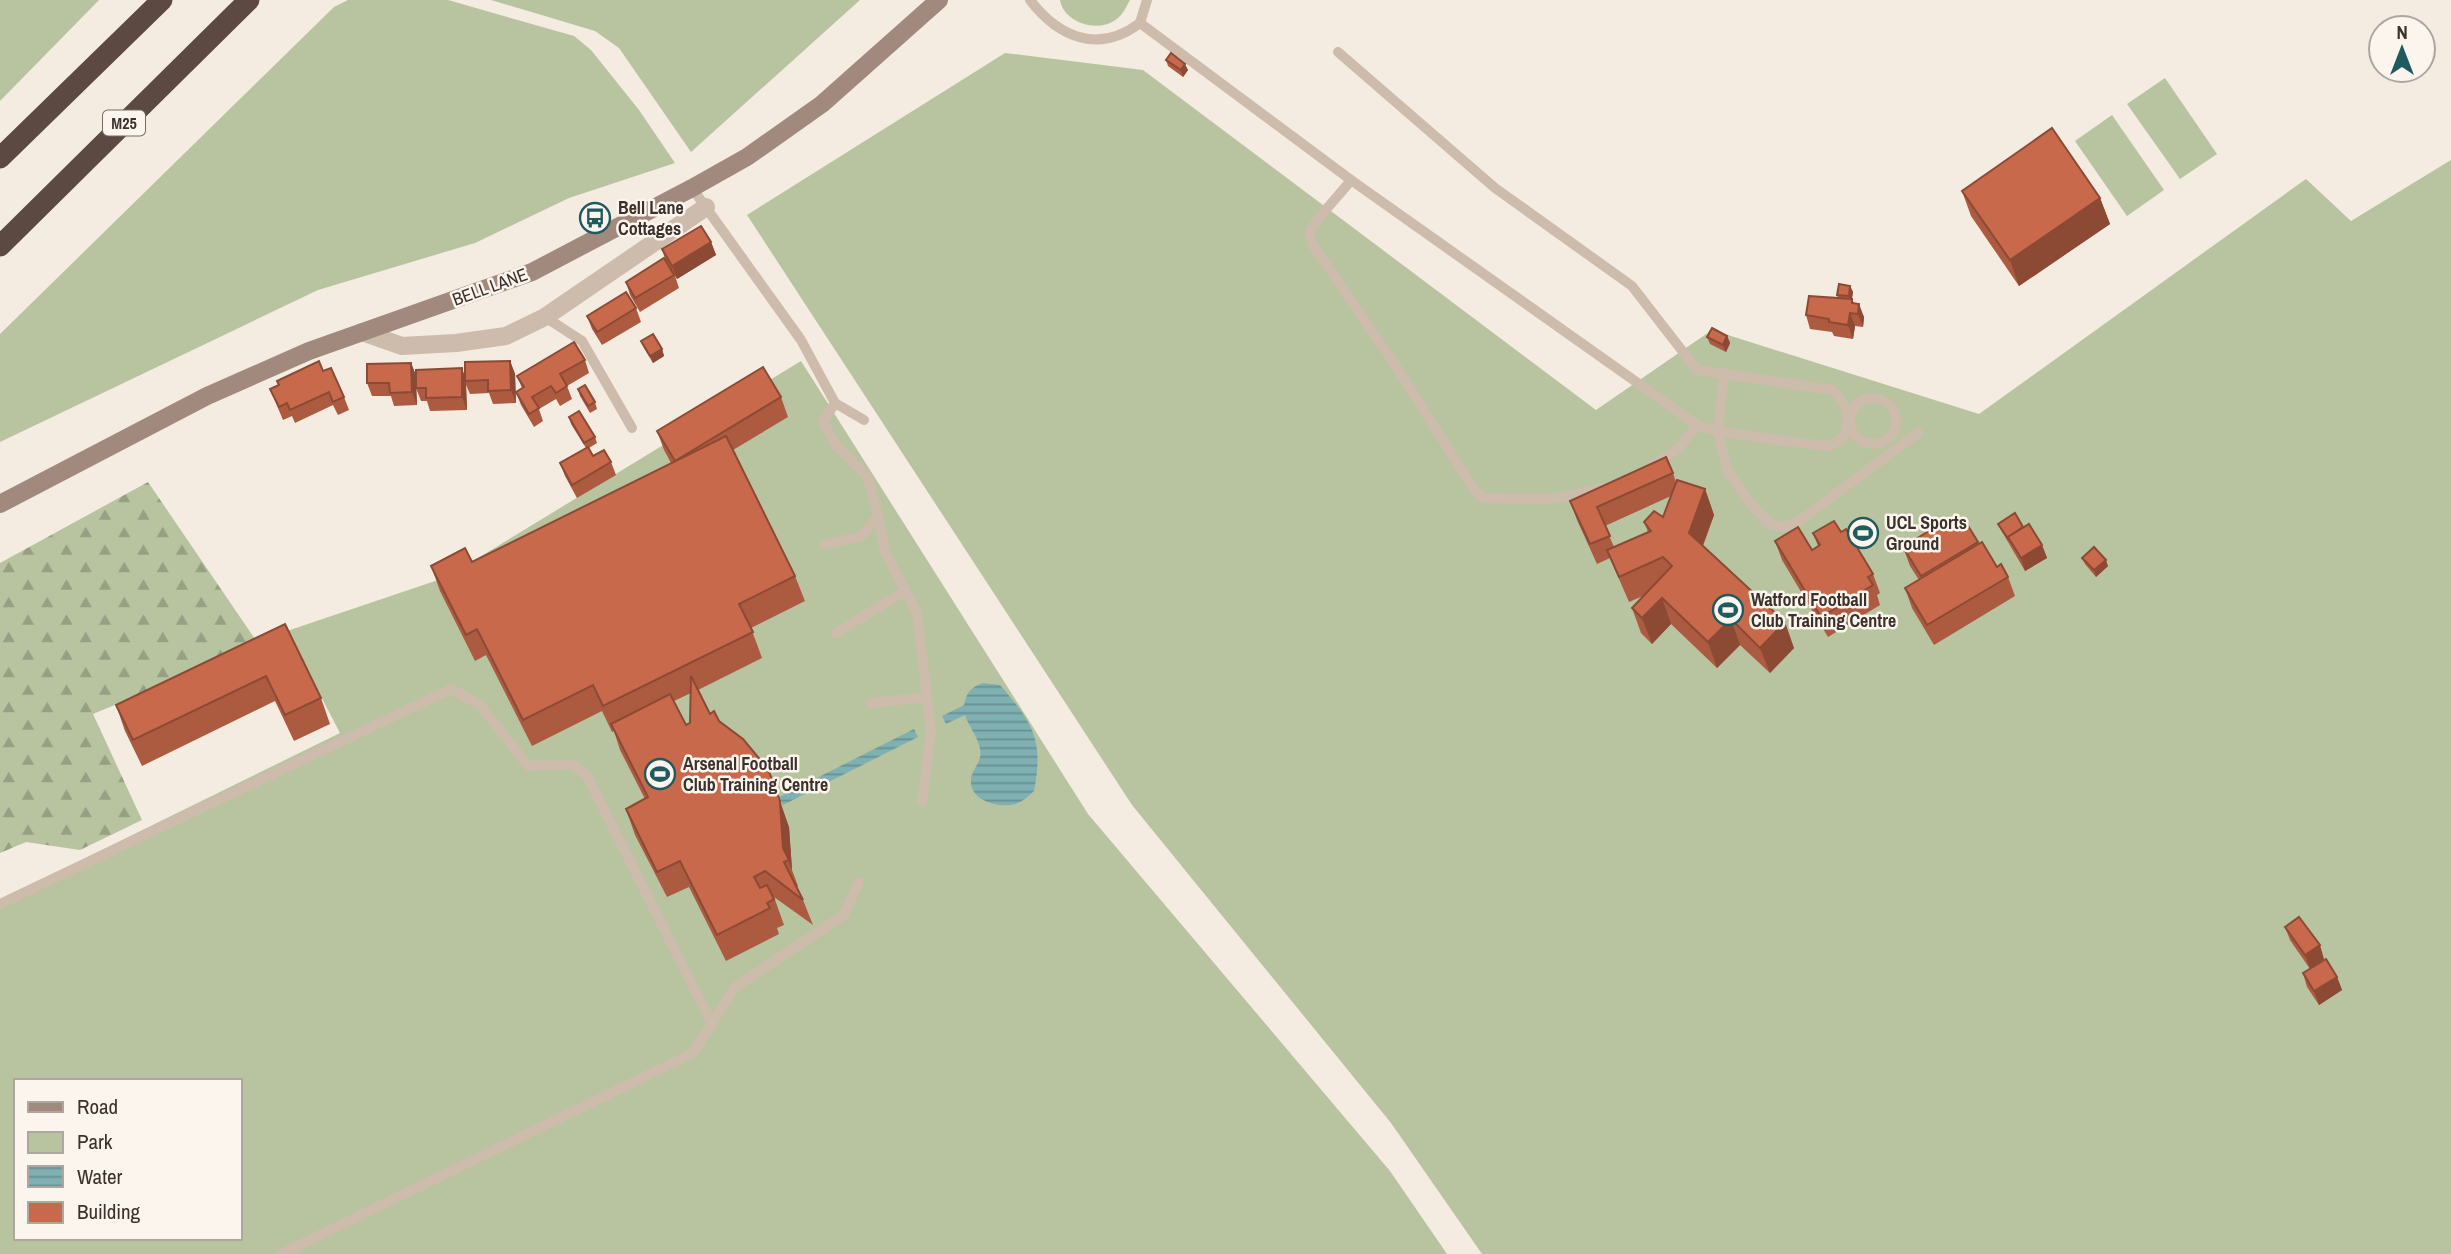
<svg xmlns="http://www.w3.org/2000/svg" width="2451" height="1254" font-family="'Archivo Narrow',sans-serif">
	<style>
		.green { fill: #b8c4a0; fill-rule: evenodd }
		.forest { fill: url(#forest-firs) }
		.water { fill: url(#water-rules) }
		.lines { fill: none; stroke-linecap: round; stroke-linejoin: round }
		.service { stroke: #cdbbac; stroke-width: 10 }
		.minor { stroke: #cdbbac; stroke-width: 18 }
		.secondary { stroke: #a18a7d; stroke-width: 18 }
		.motorway { stroke: #5c4a42; stroke-width: 21 }
		.wall { fill: #ac5a40; fill-rule: evenodd }
		.shaded-wall { fill: #8c4a34 }
		.building { fill: #c8694b; stroke: #8c4a34; stroke-width: 2 }
		.labels { text-anchor: middle; stroke-width: 5; stroke-linejoin: round; paint-order: stroke }
		.shield { fill: #fbf5ee; stroke: #756b66; stroke-width: 2 }
		.shield-label { font-size: 16px; font-weight: bold; fill: #3b302b }
		.poi-label { font-size: 18px; font-weight: bold; fill: #3b302b; stroke: #fbf5ee; text-anchor: start }
		.street-label { font-size: 18px; fill: #3b302b; stroke: #fbf5ee }
	</style>
	<defs>
		<pattern id="forest-firs" width="22" height="20" patternUnits="userSpaceOnUse" patternTransform="scale(1.75)"><rect width="22" height="20" fill="#b8c4a0"/><path d="M5 1l3.5 6h-7zM16 11l3.5 6h-7z" fill="#97a083"/></pattern>
		<pattern id="water-rules" width="6" height="5" patternUnits="userSpaceOnUse" patternTransform="scale(1.75)"><rect width="6" height="5" fill="#7fb0b2"/><path d="M0 2.5h6" fill="none" stroke="#699091"/></pattern>
	</defs>
	<rect width="100%" height="100%" fill="#f4ebe1"/>
	<g class="green">
		<polygon points="0,0 99,0 0,101"/>
		<polygon points="348,0 448,0 574,36 591,50 639,110 675,163 569,198 475,243 318,290 0,442 0,334 334,7"/>
		<polygon points="491,0 860,0 691,152 619,48 595,31"/>
		<path d="M1060,0H1130C1125,9 1122,17 1112,22C1094,32 1063,21 1060,0Z"/>
		<polygon points="1005,53 1143,70 1596,410 1712,330 1979,414 2306,179 2351,221 2451,160 2451,1254 1482,1254 1391,1123 1132,805 747,215"/>
		<polygon points="2165,78 2217,154 2180,179 2127,104"/>
		<polygon points="2112,115 2164,190 2127,216 2075,141"/>
		<path d="M801,361L1088,814L1390,1171L1447,1254H0V900L340,733L287,631L447,577ZM16,1081H240V1238H16Z"/>
	</g>
	<polygon class="forest" points="148,482 259,645 93,714 142,820 80,850 26,842 0,853 0,563"/>
	<g class="water">
		<path d="M983,683L1000,685C1033,723 1044,740 1034,791C1027,798 1021,803 1011,805C996,807 969,800 971,779C972,769 983,761 980,749C978,737 969,727 965,715L946,724L942,716L964,705C967,692 970,688 983,683Z"/>
		<polygon points="914,729 918,737 783,805 779,797"/>
	</g>
	<g class="lines">
		<g class="service">
			<path d="M1030,0C1059,38 1099,54 1140,23"/>
			<path d="M1147,0L1140,23L1351,180L1697,425L1718,431L1784,441L1830,446L1844,437C1850,414 1849,408 1833,390L1697,370L1632,286L1495,188L1338,52"/>
			<path d="M1351,180C1340,195 1315,219 1309,234L1313,245L1397,368L1475,491L1484,498L1545,499L1563,497L1604,487"/>
			<polyline points="692,188 801,340 835,403 864,420"/>
			<polyline points="545,317 582,341 632,428"/>
			<polyline points="1724,373 1718,431 1727,470 1751,504 1771,525 1785,527 1799,521 1918,433"/>
			<circle cx="1873" cy="421" r="23"/>
			<polyline points="1651,466 1679,448 1697,425"/>
			<polyline points="878,515 885,552 917,613 931,731 922,802"/>
			<polyline points="824,545 862,536 878,515 867,476 836,445 823,422 835,403"/>
			<polyline points="836,633 905,591"/>
			<polyline points="871,703 927,697"/>
			<polyline points="0,904 451,689 480,705 528,766 573,764 587,776 712,1024"/>
			<polyline points="281,1254 693,1053 735,987 844,915 859,882"/>
		</g>
		<polyline class="minor" points="362,332 402,346 456,343 506,336 545,317 706,207"/>
		<polyline class="secondary" points="0,504 207,396 309,351 532,272 692,188 747,157 822,104 939,0"/>
		<g class="motorway">
			<polyline points="0,158 162,0"/>
			<polyline points="0,246 249,0"/>
		</g>
	</g>
	<g class="wall">
		<polygon points="1166,60 1188,70 1183,77 1168,66"/>
		<polygon points="1962,191 2100,198 2110,224 2019,286 1971,216"/>
		<polygon points="711,242 716,255 677,279 675,276 679,288 640,312 630,295 626,282 666,262 662,249"/>
		<polygon points="1850,286 1853,292 1852,299 1854,303 1864,317 1863,327 1855,326 1853,339 1834,336 1832,332 1810,329 1806,315 1838,298 1837,295"/>
		<polygon points="636,308 641,322 602,345 592,329 587,316"/>
		<polygon points="1727,336 1730,343 1726,352 1710,344 1707,337"/>
		<polygon points="641,341 662,349 664,356 653,363 644,348"/>
		<polygon points="585,360 589,373 567,386 572,399 560,406 556,399 539,409 543,421 534,427 521,405 516,392 522,388 517,376"/>
		<polygon points="510,361 515,374 516,403 493,404 489,393 470,394 466,385 467,410 430,411 427,401 421,401 416,388 417,405 394,406 391,396 372,396 367,383 411,363 416,375 462,368 465,378"/>
		<polygon points="323,371 344,397 349,410 338,415 333,405 295,423 292,416 283,420 270,389"/>
		<polygon points="578,389 595,402 597,409 590,413 580,396"/>
		<path d="M781,397L788,417L733,450L795,576L805,601L751,628L762,658L698,690L710,714L719,721L789,827L792,870L798,886L797,887L803,900L813,925L774,897L784,925L777,928L779,934L726,961L689,887L667,897L635,835L626,809L645,799L620,750L614,731L612,732L602,711L532,746L486,655L475,661L440,591L431,566L472,562L671,463L664,450L657,431ZM691,693L690,723L686,725L674,701Z"/>
		<polygon points="569,417 595,437 597,443 589,448 593,456 611,462 616,475 577,498 565,476 560,463 586,448 571,424"/>
		<path d="M1673,473L1676,482L1705,489L1714,515L1703,546L1794,648L1770,673L1740,645L1717,668L1671,624L1652,644L1641,633L1632,608L1643,596L1629,602L1610,558L1597,564L1577,520L1570,501ZM1671,496L1663,517L1644,522L1648,532L1614,547L1605,526Z"/>
		<polygon points="1998,524 2023,527 2042,545 2047,558 2025,571 2001,530"/>
		<polygon points="1957,530 1978,542 1997,567 2008,577 2015,596 1934,645 1912,608 1905,588 1919,580 1910,566 1903,547"/>
		<polygon points="1841,532 1873,574 1880,593 1877,595 1880,605 1828,637 1782,560 1775,541 1812,550 1818,546 1813,533"/>
		<polygon points="2082,558 2108,566 2096,577 2085,564"/>
		<polygon points="285,624 321,698 330,724 294,741 275,701 142,766 125,731 116,705"/>
		<polygon points="2285,927 2324,959 2310,969 2290,940"/>
		<polygon points="2303,973 2337,977 2342,990 2319,1005 2307,987"/>
	</g>
	<g class="shaded-wall">
		<polygon points="1185,64 1188,70 1183,77 1181,70"/>
		<polygon points="2100,198 2110,224 2019,286 2010,260"/>
		<polygon points="711,242 716,255 677,279 672,266"/>
		<polygon points="1850,286 1853,292 1851,303 1849,296"/>
		<polygon points="1859,304 1864,317 1863,327 1858,314"/>
		<polygon points="1850,313 1855,326 1853,339 1848,325"/>
		<polygon points="1727,336 1730,343 1726,352 1723,345"/>
		<polygon points="662,349 664,356 653,363 650,356"/>
		<polygon points="510,361 515,374 516,403 511,390"/>
		<polygon points="411,363 416,376 417,405 412,392"/>
		<polygon points="462,368 466,381 465,381 466,385 467,410 462,397"/>
		<polygon points="1705,489 1714,515 1698,558 1689,533"/>
		<polygon points="2042,545 2047,558 2025,571 2021,558"/>
		<polygon points="2106,560 2108,566 2096,577 2094,570"/>
		<polygon points="1662,598 1671,624 1652,644 1642,618"/>
		<polygon points="1731,619 1740,645 1717,668 1708,642"/>
		<polygon points="1785,622 1794,648 1770,673 1760,648"/>
		<polygon points="780,801 789,827 792,870 783,848"/>
		<polygon points="2320,945 2324,959 2310,969 2305,955"/>
		<polygon points="2337,977 2342,990 2319,1005 2314,991"/>
	</g>
	<g class="building">
		<polygon points="1171,53 1185,64 1181,70 1166,60"/>
		<polygon points="2052,128 2100,198 2010,260 1962,191"/>
		<polygon points="701,226 711,242 672,266 662,249"/>
		<polygon points="664,258 674,275 635,298 626,282"/>
		<polygon points="1839,284 1850,286 1849,296 1837,295"/>
		<polygon points="626,292 636,308 597,332 587,316"/>
		<polygon points="1809,296 1852,299 1852,303 1859,304 1858,314 1850,313 1848,325 1829,322 1829,319 1806,315"/>
		<polygon points="1712,328 1727,336 1723,345 1707,337"/>
		<polygon points="653,334 662,349 650,356 641,341"/>
		<polygon points="574,342 585,360 560,374 567,386 556,393 551,386 532,397 539,408 529,414 516,392 524,387 517,376"/>
		<polygon points="319,361 323,371 331,368 344,397 333,402 329,392 290,410 287,403 279,407 270,389 279,385 277,381"/>
		<polygon points="510,361 511,390 488,391 488,380 465,381 465,362"/>
		<polygon points="411,363 412,392 390,393 389,383 367,383 367,364"/>
		<polygon points="763,367 781,397 675,461 657,431"/>
		<polygon points="462,368 462,397 426,398 426,388 416,388 416,370"/>
		<polygon points="585,385 595,402 588,406 578,389"/>
		<polygon points="579,411 595,437 584,443 569,417"/>
		<polygon points="726,436 795,576 739,604 753,632 603,706 593,685 523,720 477,629 466,635 431,566 465,548 472,562"/>
		<polygon points="588,447 593,456 604,450 611,462 572,485 560,463"/>
		<polygon points="1666,457 1673,473 1597,507 1610,536 1590,544 1570,501"/>
		<polygon points="1677,480 1705,489 1689,533 1785,622 1760,648 1731,619 1708,642 1662,598 1642,618 1632,608 1672,566 1663,557 1619,577 1607,550 1651,531 1644,522 1654,511 1663,517"/>
		<polygon points="2015,513 2023,527 2008,537 2009,540 1998,524"/>
		<polygon points="1950,518 1957,530 1967,524 1978,542 1921,576 1903,547"/>
		<polygon points="1834,521 1841,532 1846,529 1873,574 1868,577 1873,585 1821,617 1775,541 1798,527 1812,550 1820,545 1813,533"/>
		<polygon points="2029,524 2042,545 2021,558 2008,537"/>
		<polygon points="1982,542 1997,567 2001,564 2008,577 1927,625 1905,588"/>
		<polygon points="2094,547 2106,560 2094,570 2082,558"/>
		<polygon points="285,624 321,698 285,715 266,676 133,740 116,705"/>
		<polygon points="691,676 710,714 714,711 719,721 743,739 768,769 780,801 783,848 789,860 784,862 803,900 765,871 754,877 760,888 767,885 774,899 767,903 770,908 717,935 680,861 657,872 626,809 648,797 611,724 670,694 686,725 690,723"/>
		<polygon points="2299,917 2320,945 2305,955 2285,927"/>
		<polygon points="2326,959 2337,977 2314,991 2303,973"/>
	</g>
	<defs>
		<g id="bus-ring" transform="scale(1.575)"><circle r="9.5" fill="#fbf5ee" stroke="#1f5a5e" stroke-width="1.5"/><path d="M-5-6H5V4H4V6H2V4H-2V6H-4V4H-5ZM-3.5-4V0h7V-4ZM-3.5 1.2v1.5H-2V1.2ZM2 1.2v1.5H3.5V1.2Z" fill="#1f5a5e"/></g>
		<g id="stadium-ring" transform="scale(1.575)"><circle r="9.5" fill="#fbf5ee" stroke="#1f5a5e" stroke-width="1.5"/><path d="M0-5a6.5 5 0 1 0 0 10a6.5 5 0 1 0 0-10ZM-3.5-1.8h7v3.6h-7Z" fill="#1f5a5e"/></g>
	</defs>
	<g fill-rule="evenodd">
		<use href="#bus-ring" x="595" y="218"/>
		<use href="#stadium-ring" x="1863" y="533"/>
		<use href="#stadium-ring" x="1728" y="610"/>
		<use href="#stadium-ring" x="660" y="774"/>
	</g>
	<g class="labels">
		<rect class="shield" x="103" y="110.5" width="42" height="25" rx="5"/>
		<g class="shield-label">
			<text x="124" y="129">M25</text>
		</g>
		<g class="poi-label">
			<text x="618" y="214">Bell Lane<tspan x="618" dy="21">Cottages</tspan></text>
			<text x="1886" y="529">UCL Sports<tspan x="1886" dy="21">Ground</tspan></text>
			<text x="1751" y="606">Watford Football<tspan x="1751" dy="21">Club Training Centre</tspan></text>
			<text x="683" y="770">Arsenal Football<tspan x="683" dy="21">Club Training Centre</tspan></text>
		</g>
		<g class="street-label">
			<text transform="translate(490 287) rotate(-20)" y="6">BELL LANE</text>
		</g>
	</g>
	<rect x="14" y="1079" width="228" height="161" fill="#fbf5ee" stroke="#aea6a0" stroke-width="2"/>
	<rect x="28" y="1102" width="35" height="10" fill="#a18a7d" stroke="#aea6a0" stroke-width="2"/>
	<text x="77" y="1114" font-size="21" fill="#3b302b">Road</text>
	<rect x="28" y="1132" width="35" height="21" fill="#b8c4a0" stroke="#aea6a0" stroke-width="2"/>
	<text x="77" y="1149" font-size="21" fill="#3b302b">Park</text>
	<rect x="28" y="1166" width="35" height="21" fill="url(#water-rules)" stroke="#aea6a0" stroke-width="2"/>
	<text x="77" y="1184" font-size="21" fill="#3b302b">Water</text>
	<rect x="28" y="1202" width="35" height="21" fill="#c8694b" stroke="#aea6a0" stroke-width="2"/>
	<text x="77" y="1219" font-size="21" fill="#3b302b">Building</text>
	<g transform="translate(2402 49)"><circle r="33" fill="#fbf5ee" stroke="#aea6a0" stroke-width="2"/>
	<path d="M0-5L12 26L0 18L-12 26Z" fill="#1f5a5e"/>
	<text y="-10" font-size="19" font-weight="bold" text-anchor="middle" fill="#3b302b">N</text>
	</g>
</svg>
